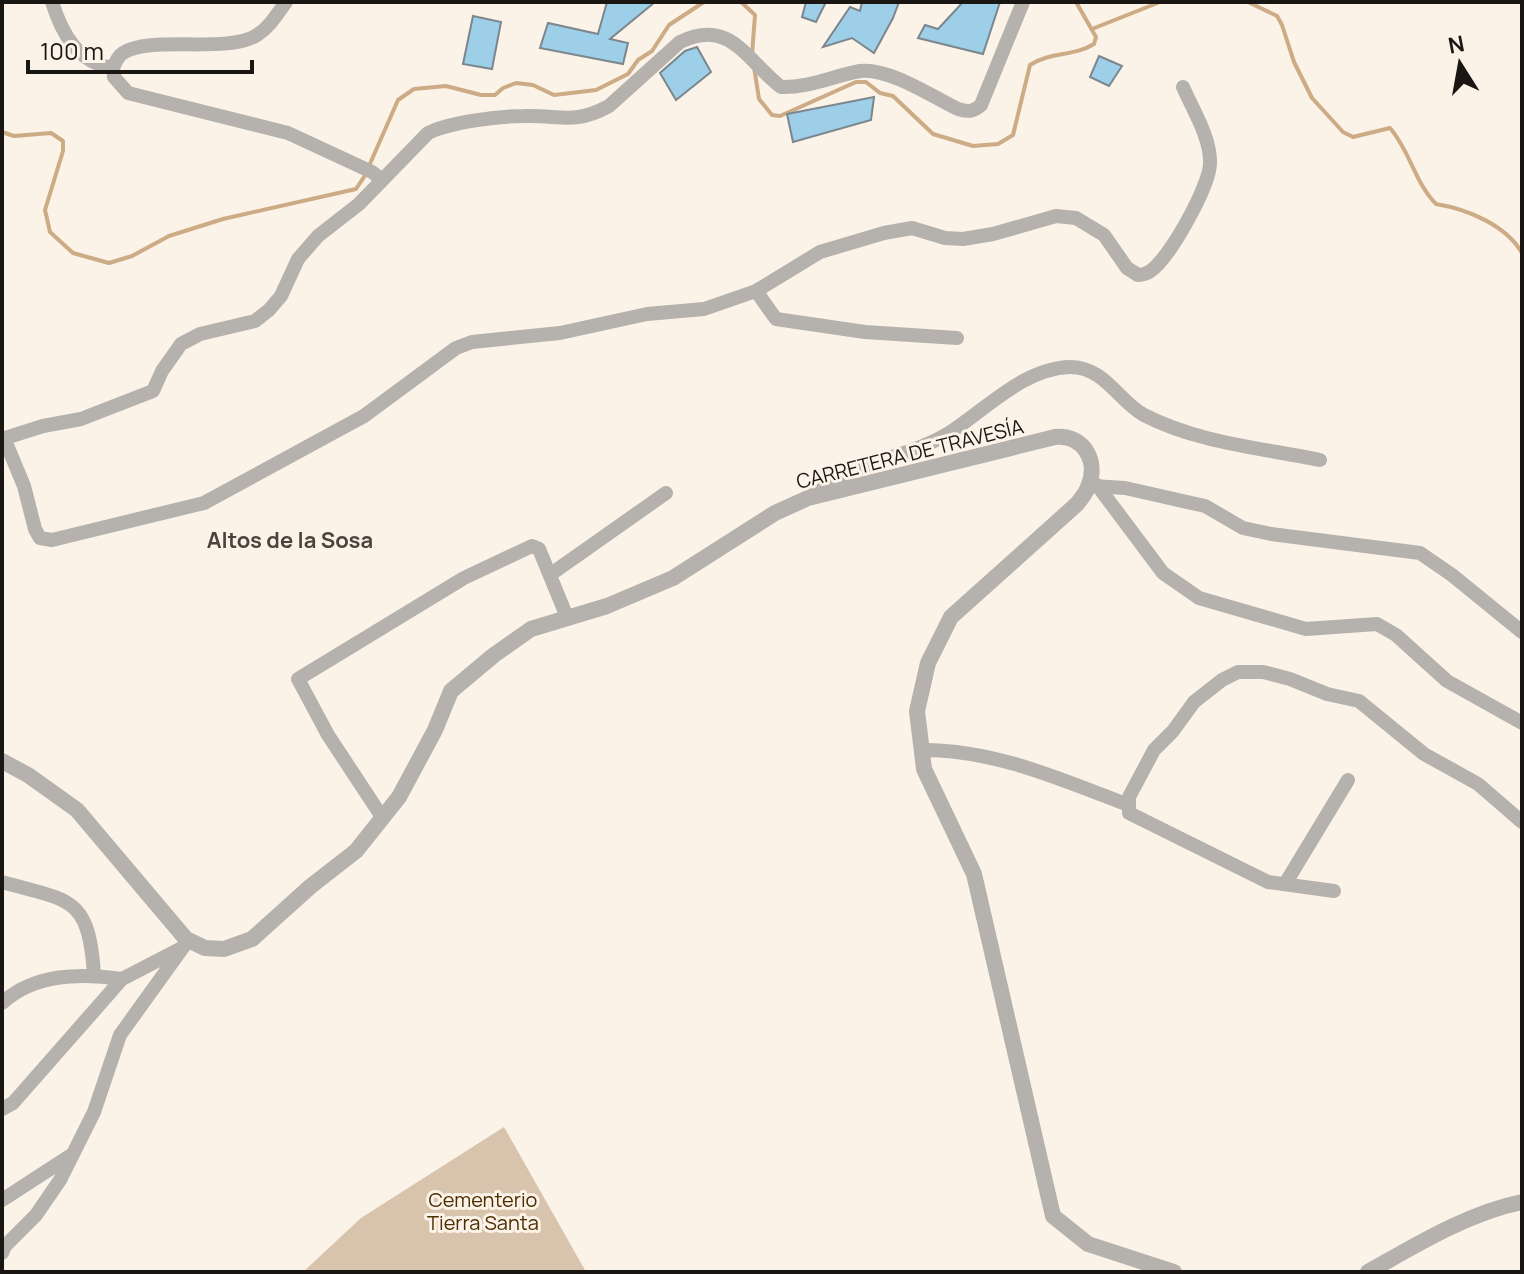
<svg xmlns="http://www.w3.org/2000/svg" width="1524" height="1274" font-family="Manrope,sans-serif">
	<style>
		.green { fill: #d8c3ac }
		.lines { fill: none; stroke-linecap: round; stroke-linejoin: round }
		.stream { stroke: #ccab85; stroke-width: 4 }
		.building { fill: #9dcfe9; stroke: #7c878d; stroke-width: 2 }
		.minor { stroke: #b5b1ad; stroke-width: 14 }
		.tertiary { stroke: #b5b1ad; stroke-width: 16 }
		.labels { text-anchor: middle; stroke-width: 6; stroke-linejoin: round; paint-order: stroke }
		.street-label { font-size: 20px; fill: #191613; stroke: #fbf2e8 }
		.park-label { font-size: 20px; fill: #4e2e00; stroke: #fbf2e8 }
		.neighbourhood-label { font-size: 22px; font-weight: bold; fill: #4b443c; stroke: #fbf2e8 }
	</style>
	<rect width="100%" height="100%" fill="#fbf2e8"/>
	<polygon class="green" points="504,1127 586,1272 303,1272 361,1218"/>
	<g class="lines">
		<g class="stream">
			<polyline points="741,2 755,15 752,55"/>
			<path d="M1248,2L1277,16L1282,25L1294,62L1312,98L1343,132L1353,137L1390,128C1410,151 1415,183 1436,204C1467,209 1506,225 1522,253"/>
			<polyline points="1092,29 1160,2"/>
			<path d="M754,67L759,99L772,115L780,116L856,82H866L880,93L893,96L933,134L973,146L998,144L1013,135L1030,65C1052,51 1073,57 1094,44L1096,37L1076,2"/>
			<polyline points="2,132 14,136 51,133 63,141 63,151 45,210 50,232 73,253 109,263 132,256 169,236 223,219 356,189 366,174"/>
			<polyline points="369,166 398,100 414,89 446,86 481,95 495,95 503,88 516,83 533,85 554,95 596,90 628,74 638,60 652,51 669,25 704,2"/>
		</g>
	</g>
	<g class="building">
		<polygon points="607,2 655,2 610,39 628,43 623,64 540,48 548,23 598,34"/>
		<polygon points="806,2 826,2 816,22 802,17"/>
		<polygon points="862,2 899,2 893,18 874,53 852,38 823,47 850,7 860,11"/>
		<polygon points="963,2 1000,2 983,54 918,38 925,25 938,29"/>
		<polygon points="473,16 501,22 492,69 463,64"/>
		<polygon points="697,47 711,72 676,100 660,73 685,51"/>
		<polygon points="1099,56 1122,66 1109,86 1090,77"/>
		<polygon points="874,97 871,120 793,142 787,114"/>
	</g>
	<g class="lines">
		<g class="minor">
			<path d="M52,2C62,34 78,63 113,68"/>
			<path d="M286,2C277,14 270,27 257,35C228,54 150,35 123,53C118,56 115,63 113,68L114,77L128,93L288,133L372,172L381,179"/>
			<polyline points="756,291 776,319 865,332 957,338"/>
			<path d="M4,438L24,486L35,529L40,538L52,540L204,503L364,416L456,348L472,342L560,333L647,314L704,309L756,291L820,252L884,233L912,228L945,238L963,239L993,234L1056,216L1076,218L1104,235L1127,268L1138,275C1141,275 1147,273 1149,272C1169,260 1209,187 1210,164C1211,138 1193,110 1183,87"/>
			<path d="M2,439L43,426L81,419L153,391L162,371L181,344L200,334L255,321L269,310L281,296L298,259L318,236L359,204L428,133C451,122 499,116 525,116C561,115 574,125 609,106L680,42C730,17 747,61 781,87C808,88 833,76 860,71C888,67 933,97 958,109C968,112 973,112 981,105L1023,2"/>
			<polyline points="1097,485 1163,573 1199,598 1306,629 1377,624 1396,635 1447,681 1522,723"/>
			<polyline points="1092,486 1125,488 1205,506 1243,528 1271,534 1420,553 1452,575 1522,632"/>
			<path d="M811,495C820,490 828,483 837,479C872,459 915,454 949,433C985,410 1024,368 1070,367C1105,367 1118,401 1144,415C1198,443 1262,448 1320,460"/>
			<polyline points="551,574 666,493"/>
			<path d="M921,750C993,749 1063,780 1128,805"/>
			<polyline points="382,817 328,735 298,679 464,578 532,546 539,549 567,617"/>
			<path d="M2,882C70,901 89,896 94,975"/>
			<polyline points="1285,884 1348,780"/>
			<polyline points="1334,891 1268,882 1129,813 1129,797 1154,750 1173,731 1194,702 1222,680 1238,672 1263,672 1290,679 1327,694 1359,701 1424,754 1478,784 1522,822"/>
			<path d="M2,1003C35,973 81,973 122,979"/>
			<polyline points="2,1109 13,1103 122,979 180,949"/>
			<polyline points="2,1200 70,1156"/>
			<polyline points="2,1253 5,1246 36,1215 60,1180 94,1112 120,1035 184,946"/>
		</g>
		<g class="tertiary">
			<path d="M2,761L28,775L77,810L186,939L205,948L224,949L252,939L311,886L356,851L399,797L435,730L451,691L494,655L531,629L607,606L673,578L775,513L808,498L1055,437C1084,434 1099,462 1088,487C1086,493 1081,499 1077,504L951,617L928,663L917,711L924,769L974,874L1053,1216L1088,1244L1174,1272"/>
			<path d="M1368,1272C1416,1245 1468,1213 1522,1202"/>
		</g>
	</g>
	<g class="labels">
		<g class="street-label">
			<text transform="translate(910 454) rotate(-14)" y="7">CARRETERA DE TRAVESÍA</text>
		</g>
		<g class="park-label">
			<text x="483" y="1207">Cementerio<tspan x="483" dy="23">Tierra Santa</tspan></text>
		</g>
		<g class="neighbourhood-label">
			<text x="290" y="548">Altos de la Sosa</text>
		</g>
	</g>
	<rect width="1524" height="1274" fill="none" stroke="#191613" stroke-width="8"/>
	<g transform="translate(1460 64) rotate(349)" stroke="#fbf2e8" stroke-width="6" paint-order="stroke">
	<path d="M0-6L14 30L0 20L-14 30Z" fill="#191613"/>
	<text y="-12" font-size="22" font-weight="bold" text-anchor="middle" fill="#191613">N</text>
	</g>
	<path d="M28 60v12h224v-12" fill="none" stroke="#191613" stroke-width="4"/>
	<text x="40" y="60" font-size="24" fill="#191613" stroke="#fbf2e8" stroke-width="6" paint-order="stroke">100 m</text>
</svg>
